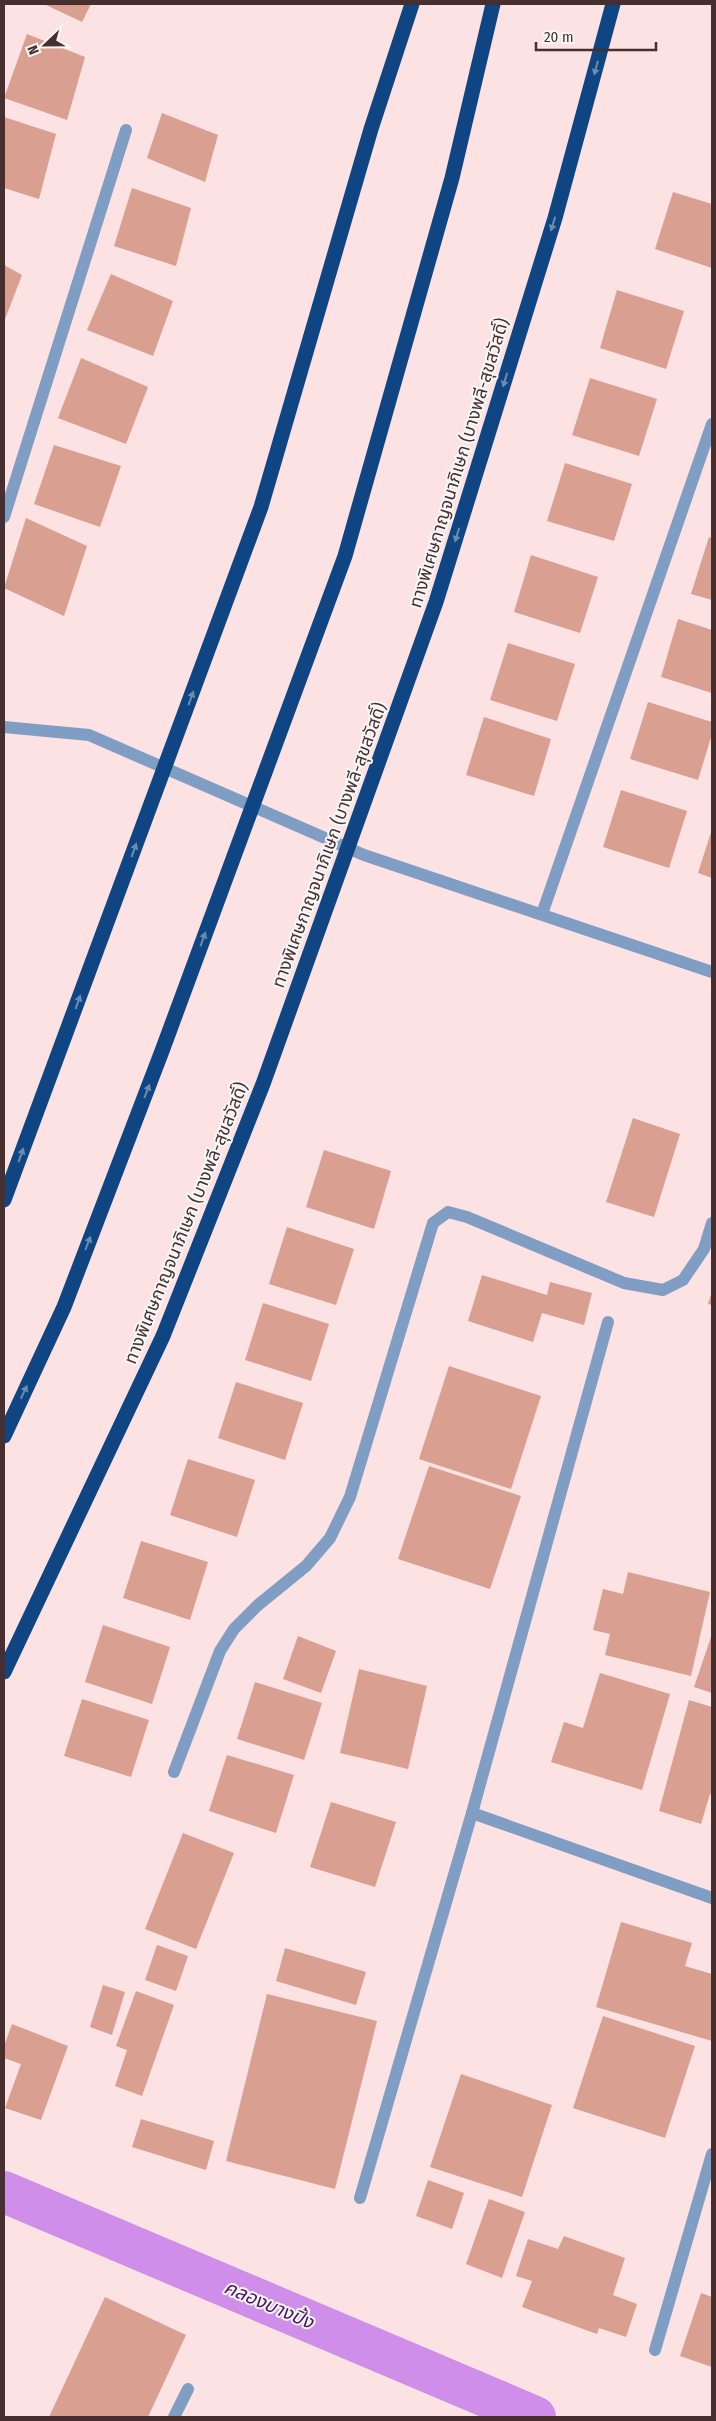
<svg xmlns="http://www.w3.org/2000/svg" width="716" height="2421" font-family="'Fira Sans Condensed','Noto Sans Thai',sans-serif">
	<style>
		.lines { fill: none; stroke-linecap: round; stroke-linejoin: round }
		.canal { stroke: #ce8eea; stroke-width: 42 }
		.building { fill: #d9a091 }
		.minor { stroke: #809ec4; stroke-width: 12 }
		.motorway-bridge { stroke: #0e4582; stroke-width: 15 }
		.oneway { fill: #6b8cb1 }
		.labels { text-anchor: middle; stroke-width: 4; stroke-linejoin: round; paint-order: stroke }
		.street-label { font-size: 18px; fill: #472f30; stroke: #f7f7f7 }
		.water-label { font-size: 19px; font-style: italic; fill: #4d0f63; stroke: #f7f7f7 }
	</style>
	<rect width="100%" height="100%" fill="#fce2e3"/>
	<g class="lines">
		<polyline class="canal" points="4,2192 535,2417"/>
	</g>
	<g class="building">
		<polygon points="44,4 91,4 82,22"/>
		<polygon points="27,34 85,57 67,120 4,98"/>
		<polygon points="162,113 218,135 205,182 147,158"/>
		<polygon points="4,117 56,134 39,199 4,188"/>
		<polygon points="132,188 191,208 176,266 114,246"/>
		<polygon points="673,192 712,204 712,268 655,249"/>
		<polygon points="4,265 22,275 4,322"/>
		<polygon points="111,274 173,301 153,356 87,330"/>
		<polygon points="617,290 684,311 666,369 600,348"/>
		<polygon points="81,358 148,387 126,444 58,418"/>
		<polygon points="590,378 657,399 639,456 572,435"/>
		<polygon points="54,445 121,466 100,527 34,504"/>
		<polygon points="565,463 632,484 614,541 547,521"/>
		<polygon points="26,518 87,546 64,616 4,588"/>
		<polygon points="709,537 712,538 712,600 691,594"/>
		<polygon points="531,555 598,577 580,633 514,612"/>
		<polygon points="678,619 712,630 712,693 661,677"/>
		<polygon points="508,643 575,664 557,721 490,700"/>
		<polygon points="648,702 712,722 712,734 698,780 630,759"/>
		<polygon points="484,717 551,739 534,796 466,775"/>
		<polygon points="621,790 687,811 669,868 603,847"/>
		<polygon points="712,829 712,878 698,873"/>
		<polygon points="633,1118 680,1134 654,1217 606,1202"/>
		<polygon points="324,1150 391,1171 374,1229 306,1207"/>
		<polygon points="287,1227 354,1249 336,1305 269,1284"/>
		<polygon points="482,1275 547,1295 550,1282 592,1293 584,1325 542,1313 533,1342 468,1321"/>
		<polygon points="712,1291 712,1305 708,1304"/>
		<polygon points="263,1303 329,1324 311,1381 245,1360"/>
		<polygon points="449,1366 541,1396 511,1489 419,1459"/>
		<polygon points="236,1382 303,1403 285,1460 218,1438"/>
		<polygon points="188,1459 255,1480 237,1537 170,1515"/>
		<polygon points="429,1466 521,1496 490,1589 398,1559"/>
		<polygon points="141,1541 208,1562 190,1620 123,1598"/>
		<polygon points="628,1572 710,1592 691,1676 605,1655 610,1634 593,1630 603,1589 623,1594"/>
		<polygon points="103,1625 170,1647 152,1704 85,1682"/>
		<polygon points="712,1634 712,1693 694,1687"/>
		<polygon points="298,1636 336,1651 321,1693 283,1679"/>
		<polygon points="359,1669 427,1686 408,1769 340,1753"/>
		<polygon points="600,1673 670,1694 642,1790 551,1762 564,1722 583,1728"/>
		<polygon points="255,1682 322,1703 304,1760 237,1739"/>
		<polygon points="82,1699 149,1720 131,1777 64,1756"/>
		<polygon points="689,1700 712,1707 712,1795 710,1794 701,1824 659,1811"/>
		<polygon points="227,1755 294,1775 276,1833 209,1811"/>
		<polygon points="331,1802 396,1822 375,1887 310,1867"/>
		<polygon points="183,1833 234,1853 196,1949 145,1929"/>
		<polygon points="621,1922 692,1943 685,1966 712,1974 712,2041 596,2007"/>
		<polygon points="157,1945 188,1956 176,1991 145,1980"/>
		<polygon points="285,1948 366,1972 356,2005 276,1981"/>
		<polygon points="103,1985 125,1992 112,2035 90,2027"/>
		<polygon points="136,1991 174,2005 142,2096 115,2086 127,2050 116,2046"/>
		<polygon points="267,1994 377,2021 335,2189 226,2161"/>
		<polygon points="603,2016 695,2046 665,2138 573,2108"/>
		<polygon points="12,2024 68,2046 41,2120 5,2108 21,2064 4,2058 4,2046"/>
		<polygon points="461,2074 552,2105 522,2197 430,2167"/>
		<polygon points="141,2119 214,2141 206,2170 132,2147"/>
		<polygon points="428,2180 464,2193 452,2229 416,2216"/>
		<polygon points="489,2199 525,2212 502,2278 466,2264"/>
		<polygon points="564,2236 625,2258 613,2295 637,2304 626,2337 599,2328 597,2334 522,2307 532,2281 516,2276 528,2239 558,2249"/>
		<polygon points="701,2293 712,2297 712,2367 680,2356"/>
		<polygon points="105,2297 186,2335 148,2417 49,2417"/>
	</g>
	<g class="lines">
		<g class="minor">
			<polyline points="4,517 126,130"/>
			<polyline points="4,727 89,735 364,855 712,972"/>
			<polyline points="542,914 712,424"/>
			<polyline points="174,1772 220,1651 234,1629 258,1605 306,1566 330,1538 350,1497 433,1223 448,1212 467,1217 624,1283 663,1290 683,1280 704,1249 712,1223"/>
			<polyline points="472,1813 712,1898"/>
			<polyline points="360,2198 472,1813 608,1322"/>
			<polyline points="655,2350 712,2154"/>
			<polyline points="174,2417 188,2389"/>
		</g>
		<g class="motorway-bridge">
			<polyline points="4,1200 261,507 371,129 412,4"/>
			<polyline points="4,1436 64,1307 162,1051 345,556 452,178 493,4"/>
			<polyline points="4,1672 163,1336 263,1084 436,602 555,218 613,4"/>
		</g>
	</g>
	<defs><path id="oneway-solid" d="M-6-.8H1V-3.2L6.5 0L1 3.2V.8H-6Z" transform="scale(1.25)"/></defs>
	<g class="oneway">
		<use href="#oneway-solid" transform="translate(596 68) rotate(105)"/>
		<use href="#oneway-solid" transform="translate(553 224) rotate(107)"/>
		<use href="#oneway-solid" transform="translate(505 380) rotate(107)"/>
		<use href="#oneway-solid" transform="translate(457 535) rotate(107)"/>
		<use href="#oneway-solid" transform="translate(191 698) rotate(-70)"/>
		<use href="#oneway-solid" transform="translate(134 850) rotate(-70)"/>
		<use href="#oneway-solid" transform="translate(203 939) rotate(-70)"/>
		<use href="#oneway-solid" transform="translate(78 1002) rotate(-70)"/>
		<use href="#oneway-solid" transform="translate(147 1091) rotate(-69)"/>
		<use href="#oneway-solid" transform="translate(21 1155) rotate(-70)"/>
		<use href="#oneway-solid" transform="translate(88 1243) rotate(-69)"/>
		<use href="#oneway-solid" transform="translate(24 1392) rotate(-65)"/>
	</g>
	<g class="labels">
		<g class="street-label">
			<text transform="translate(459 463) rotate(-73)" y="6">ทางพิเศษกาญจนาภิเษก (บางพลี-สุขสวัสดิ์)</text>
			<text transform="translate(329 845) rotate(-70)" y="6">ทางพิเศษกาญจนาภิเษก (บางพลี-สุขสวัสดิ์)</text>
			<text transform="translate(186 1223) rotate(-68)" y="6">ทางพิเศษกาญจนาภิเษก (บางพลี-สุขสวัสดิ์)</text>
		</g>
		<g class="water-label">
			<text transform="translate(269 2304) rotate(23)" y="7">คลองบางปิ้ง</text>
		</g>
	</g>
	<rect width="716" height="2421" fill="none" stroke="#472f30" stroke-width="10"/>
	<g transform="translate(45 45) rotate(248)" stroke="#f7f7f7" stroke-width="4" paint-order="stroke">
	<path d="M0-4L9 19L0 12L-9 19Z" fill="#472f30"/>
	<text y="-8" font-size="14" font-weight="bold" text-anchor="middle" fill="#472f30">N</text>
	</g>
	<path d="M536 42v8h120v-8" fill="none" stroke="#472f30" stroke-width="2.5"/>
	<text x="544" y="42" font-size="15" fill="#472f30" stroke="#f7f7f7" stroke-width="4" paint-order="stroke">20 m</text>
</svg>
